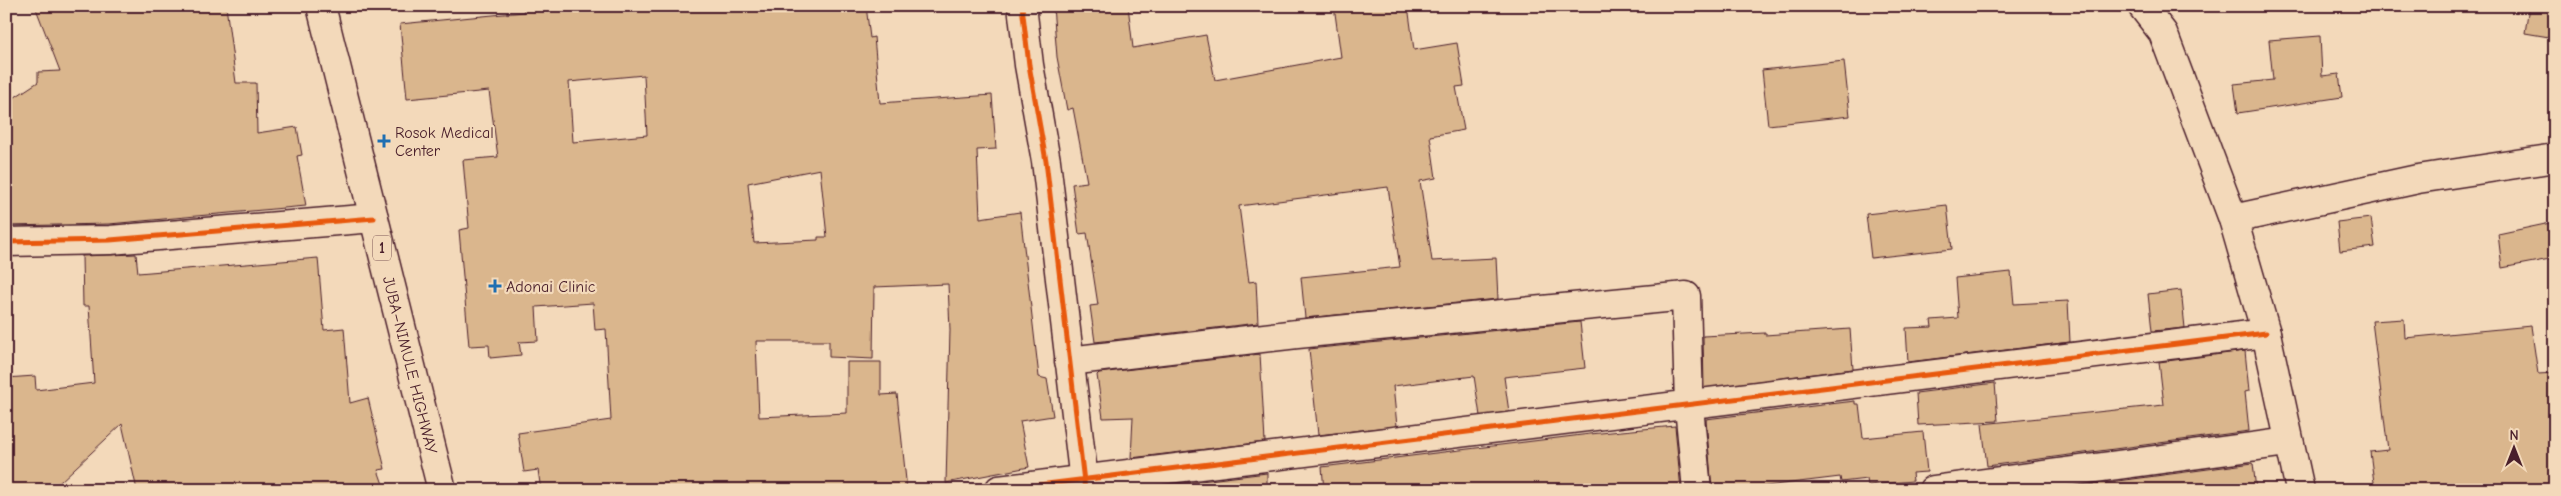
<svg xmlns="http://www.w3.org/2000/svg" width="2561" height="496" font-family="'Comic Neue',sans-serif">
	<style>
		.building { fill: #dab68d; stroke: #4a1f2b; fill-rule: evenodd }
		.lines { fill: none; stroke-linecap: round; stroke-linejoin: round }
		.minor-casing { stroke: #4a1f2b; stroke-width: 31 }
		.major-casing { stroke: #4a1f2b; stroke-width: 31 }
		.minor { stroke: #f3d9ba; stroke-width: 28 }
		.major { stroke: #f3d9ba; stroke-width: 28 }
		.cycleway-casing { stroke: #f3d9ba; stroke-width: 8 }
		.cycleway { stroke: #e8590c; stroke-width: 5 }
		.poi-dot { fill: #1f6fb2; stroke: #f3d9ba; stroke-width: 2 }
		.labels { text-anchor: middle; stroke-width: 4.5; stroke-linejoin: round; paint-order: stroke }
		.shield { fill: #f3d9ba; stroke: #7d5756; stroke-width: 1 }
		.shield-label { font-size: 15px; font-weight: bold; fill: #4a1f2b }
		.poi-label { font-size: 16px; fill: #4a1f2b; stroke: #f3d9ba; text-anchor: start }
		.street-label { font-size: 16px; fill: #4a1f2b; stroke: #f3d9ba }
	</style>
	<rect width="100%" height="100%" fill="#f3d9ba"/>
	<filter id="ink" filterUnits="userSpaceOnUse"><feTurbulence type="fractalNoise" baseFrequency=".02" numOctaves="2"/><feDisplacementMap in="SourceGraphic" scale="10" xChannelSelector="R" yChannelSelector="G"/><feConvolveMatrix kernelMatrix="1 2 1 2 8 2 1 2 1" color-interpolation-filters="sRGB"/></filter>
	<g filter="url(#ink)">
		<g class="building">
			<polygon points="35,6 226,6 236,83 256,83 257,133 297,127 302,155 297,156 306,206 109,224 6,226 6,103 38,82 38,72 60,71"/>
			<path d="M523,6H866L870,38L874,37L880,103L992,95L996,149L977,150L980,218L1020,212L1039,377L1047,379L1053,416L1020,421L1029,467L946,483L950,330L948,284L874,287L873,359L829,357V341H756L759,417L847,413V362H881V395L897,394L907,490H541L538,470L524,472L518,433L611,420L606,329L595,330L593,303L536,307L538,341L519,342L521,355L490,358L489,345L469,346L459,230L469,228L463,160L498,157L489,91L407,99L400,24L524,12ZM644,75L647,135L573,142L569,82ZM820,169L827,237H818V240L754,243L748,183Z"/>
			<polygon points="1053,6 1128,6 1133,48 1206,35 1215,80 1341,57 1334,6 1408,6 1414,50 1457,43 1464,86 1456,87 1464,130 1430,136 1436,178 1420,181 1432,261 1496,258 1498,299 1305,318 1301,277 1400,267 1388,187 1239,206 1249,282 1256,281 1258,323 1095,342 1090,306 1098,305 1087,233 1079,234 1072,184 1087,182 1073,108 1067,110 1057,57"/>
			<polygon points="2529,6 2555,6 2555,38 2525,33"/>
			<polygon points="2320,36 2322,76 2339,74 2342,97 2238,113 2234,84 2273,80 2269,40"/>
			<polygon points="1844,61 1850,116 1768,125 1762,70"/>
			<polygon points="1947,205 1952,249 1871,258 1866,214"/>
			<polygon points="2371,218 2375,247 2340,251 2337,222"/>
			<polygon points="2555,222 2555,258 2502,268 2498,234"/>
			<polygon points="136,254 138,273 318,258 324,330 344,328 350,403 368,398 385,469 378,470 385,490 137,490 122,424 59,483 21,490 6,490 6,378 35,376 36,390 94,383 89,306 83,306 82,256"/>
			<polygon points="2011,272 2014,304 2068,301 2070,342 1908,362 1906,328 1932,327 1931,320 1958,318 1955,278"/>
			<polygon points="2181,290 2185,328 2152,331 2148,294"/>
			<polygon points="2404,319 2405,338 2531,326 2538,374 2555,373 2555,490 2375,490 2370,452 2388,450 2372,321"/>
			<polygon points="1580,322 1585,368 1504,377 1509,412 1480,416 1474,376 1393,386 1397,426 1318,435 1309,349"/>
			<polygon points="1850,329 1853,369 1704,388 1703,336 1765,333 1765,335"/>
			<polygon points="2245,351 2249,391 2245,392 2249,431 1987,466 1982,424 2164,405 2159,362"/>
			<polygon points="1260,354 1265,442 1131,458 1133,417 1103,418 1097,375 1099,373"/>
			<polygon points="1995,383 1998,421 1918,425 1916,393"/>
			<polygon points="1855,401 1855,404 1859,404 1863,438 1923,432 1927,472 1912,473 1913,481 1868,485 1867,479 1841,482 1840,477 1758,487 1758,490 1712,490 1706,419"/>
			<polygon points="1675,426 1681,490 1324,490 1322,467 1590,434"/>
			<polygon points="2253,463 2256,490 2051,490"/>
			<polygon points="1267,473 1267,490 1131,490 1159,486"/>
		</g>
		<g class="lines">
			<g class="minor-casing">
				<g id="minor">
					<polyline points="1022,6 1029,65 1046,161 1085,490"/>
					<polyline points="2142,6 2163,33 2233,219 2266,333 2300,490"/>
					<polyline points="2233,219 2418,179 2555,158"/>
					<polyline points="6,242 110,240 374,218"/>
					<polyline points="1069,361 1297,334 1686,296 1689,407 1697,490"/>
					<path d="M999,490C1421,439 1843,387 2266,333"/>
					<polyline points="1933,490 2288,442"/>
				</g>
			</g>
			<g class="major-casing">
				<g id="major">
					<path id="s1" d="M321,6L442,490"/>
				</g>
			</g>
			<use href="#minor" class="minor"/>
			<use href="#major" class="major"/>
			<g class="cycleway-casing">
				<g id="cycleway">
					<polyline points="1022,6 1029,65 1046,161 1085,490"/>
					<polyline points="6,242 110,240 374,218"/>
					<path d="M999,490C1421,439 1843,387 2266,333"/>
				</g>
			</g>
			<use href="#cycleway" class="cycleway"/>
		</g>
	</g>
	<g class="poi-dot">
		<path d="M381.5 133.5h5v5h5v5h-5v5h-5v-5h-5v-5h5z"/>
		<path d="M492.5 278.5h5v5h5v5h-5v5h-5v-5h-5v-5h5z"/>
	</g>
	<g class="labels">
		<rect class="shield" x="373" y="235.5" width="18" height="25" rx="4"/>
		<g class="shield-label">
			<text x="382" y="253">1</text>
		</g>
		<g class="poi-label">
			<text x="395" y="138">Rosok Medical<tspan x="395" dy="18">Center</tspan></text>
			<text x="506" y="292">Adonai Clinic</text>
		</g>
		<g class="street-label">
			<text dy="6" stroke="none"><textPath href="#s1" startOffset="370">JUBA–NIMULE HIGHWAY</textPath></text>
		</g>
	</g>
	<rect width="2561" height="496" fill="none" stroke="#f3d9ba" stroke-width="25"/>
	<rect x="12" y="12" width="2536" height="471" fill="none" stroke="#4a1f2b" stroke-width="2" filter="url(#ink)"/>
	<g transform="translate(2514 448)" stroke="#f3d9ba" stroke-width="4" paint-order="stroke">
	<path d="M0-4L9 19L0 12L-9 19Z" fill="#4a1f2b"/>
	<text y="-8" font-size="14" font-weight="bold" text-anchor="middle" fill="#4a1f2b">N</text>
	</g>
</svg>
